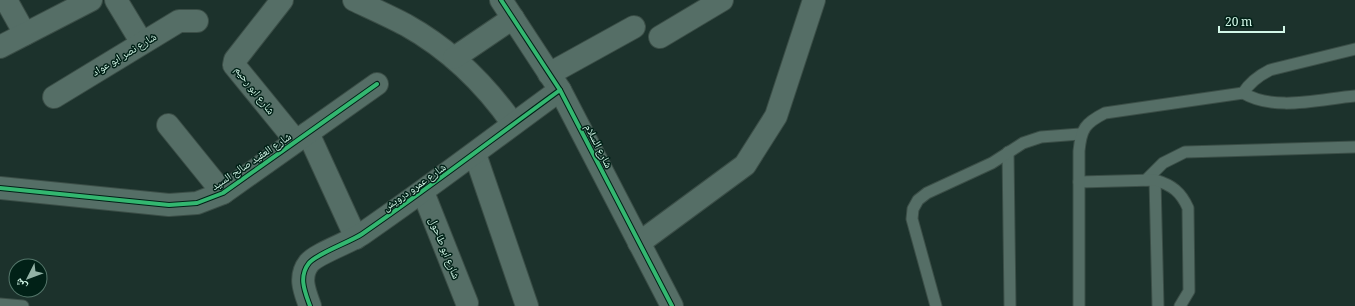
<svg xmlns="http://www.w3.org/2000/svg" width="1355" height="306" font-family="Georgia,'Noto Naskh Arabic',serif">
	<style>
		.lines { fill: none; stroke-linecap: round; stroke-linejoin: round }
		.lane-casing { stroke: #3b4e47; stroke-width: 13 }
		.street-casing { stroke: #3b4e47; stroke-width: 24 }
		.lane { stroke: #556e66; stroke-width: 11 }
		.street { stroke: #556e66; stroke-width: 22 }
		.cycleway-casing { stroke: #012117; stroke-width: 6 }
		.cycleway { stroke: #33b770; stroke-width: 4 }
		.labels { text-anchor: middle; stroke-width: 3; stroke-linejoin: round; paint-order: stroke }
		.street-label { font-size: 11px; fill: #d3f7e8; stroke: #012117 }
	</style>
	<rect width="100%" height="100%" fill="#1c322c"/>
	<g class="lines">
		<g class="lane-casing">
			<g id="lane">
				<path d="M1243,93C1250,82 1258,76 1270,70L1355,49"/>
				<polyline points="1008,152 1010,306"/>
				<polyline points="1146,180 1163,163 1185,152 1355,147"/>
				<polyline points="1155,180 1158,306"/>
				<path d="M1079,182L1155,180C1172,185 1181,192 1188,208L1189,291L1180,306"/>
				<polyline points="0,304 23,306"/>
				<polyline points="936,306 912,219 913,209 918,200 927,193 992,163 1023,143 1041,137 1080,134"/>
				<path d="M1079,306V151C1081,129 1085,123 1105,113L1243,93C1275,112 1320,99 1355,96"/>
			</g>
		</g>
		<g class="street-casing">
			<g id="street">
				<polyline points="6,0 25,34"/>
				<polyline points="116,0 142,43"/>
				<polyline points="282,0 235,60 234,65 296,141"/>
				<path d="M354,0C371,8 389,16 406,25C449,49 485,84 513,124"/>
				<polyline points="501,0 560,90 672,306"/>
				<polyline points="660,37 722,0"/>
				<polyline points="0,47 91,0"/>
				<polyline points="454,58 513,18"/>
				<polyline points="549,74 634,27"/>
				<polyline points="54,97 179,21 197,21"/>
				<polyline points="168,125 223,193"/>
				<polyline points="308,133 356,238"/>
				<polyline points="475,154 527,306"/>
				<polyline points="0,188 169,205 197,203 223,193 377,84"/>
				<polyline points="423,192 467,303"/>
				<polyline points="639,243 745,165 776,116 814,0"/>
				<path d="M310,306C305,292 298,277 309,263C316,254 350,242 362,234C429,188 494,138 560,90"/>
			</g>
		</g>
		<use href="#lane" class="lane"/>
		<use href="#street" class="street"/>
		<g class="cycleway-casing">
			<g id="cycleway">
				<polyline points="501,0 560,90 672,306"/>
				<polyline points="0,188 169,205 197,203 223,193 377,84"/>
				<path d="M310,306C305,292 298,277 309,263C316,254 350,242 362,234C429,188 494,138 560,90"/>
			</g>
		</g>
		<use href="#cycleway" class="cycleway"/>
	</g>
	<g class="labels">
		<g class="street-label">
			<text transform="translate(124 54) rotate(-31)" y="4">شارع نصر ابو عواد</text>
			<text transform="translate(255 90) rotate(52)" y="4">شارع ابو رحيم</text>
			<text transform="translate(599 146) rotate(63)" y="4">شارع السلام</text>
			<text transform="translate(251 161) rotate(-34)" y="4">شارع العقيد صالح السيد</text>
			<text transform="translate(414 187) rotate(-35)" y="4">شارع عمرو درويش</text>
			<text transform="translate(445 248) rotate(68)" y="4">شارع ابو طاحول</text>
		</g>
	</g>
	<g transform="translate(28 278) rotate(228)"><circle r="19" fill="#012117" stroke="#55776b"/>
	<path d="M0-3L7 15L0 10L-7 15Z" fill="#93b2a6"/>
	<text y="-6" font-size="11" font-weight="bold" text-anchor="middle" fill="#d3f7e8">ش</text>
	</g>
	<path d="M1219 26v6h65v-6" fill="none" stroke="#d3f7e8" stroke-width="2"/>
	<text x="1225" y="26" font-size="12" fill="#d3f7e8" stroke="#012117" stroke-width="3" paint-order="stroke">20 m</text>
</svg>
